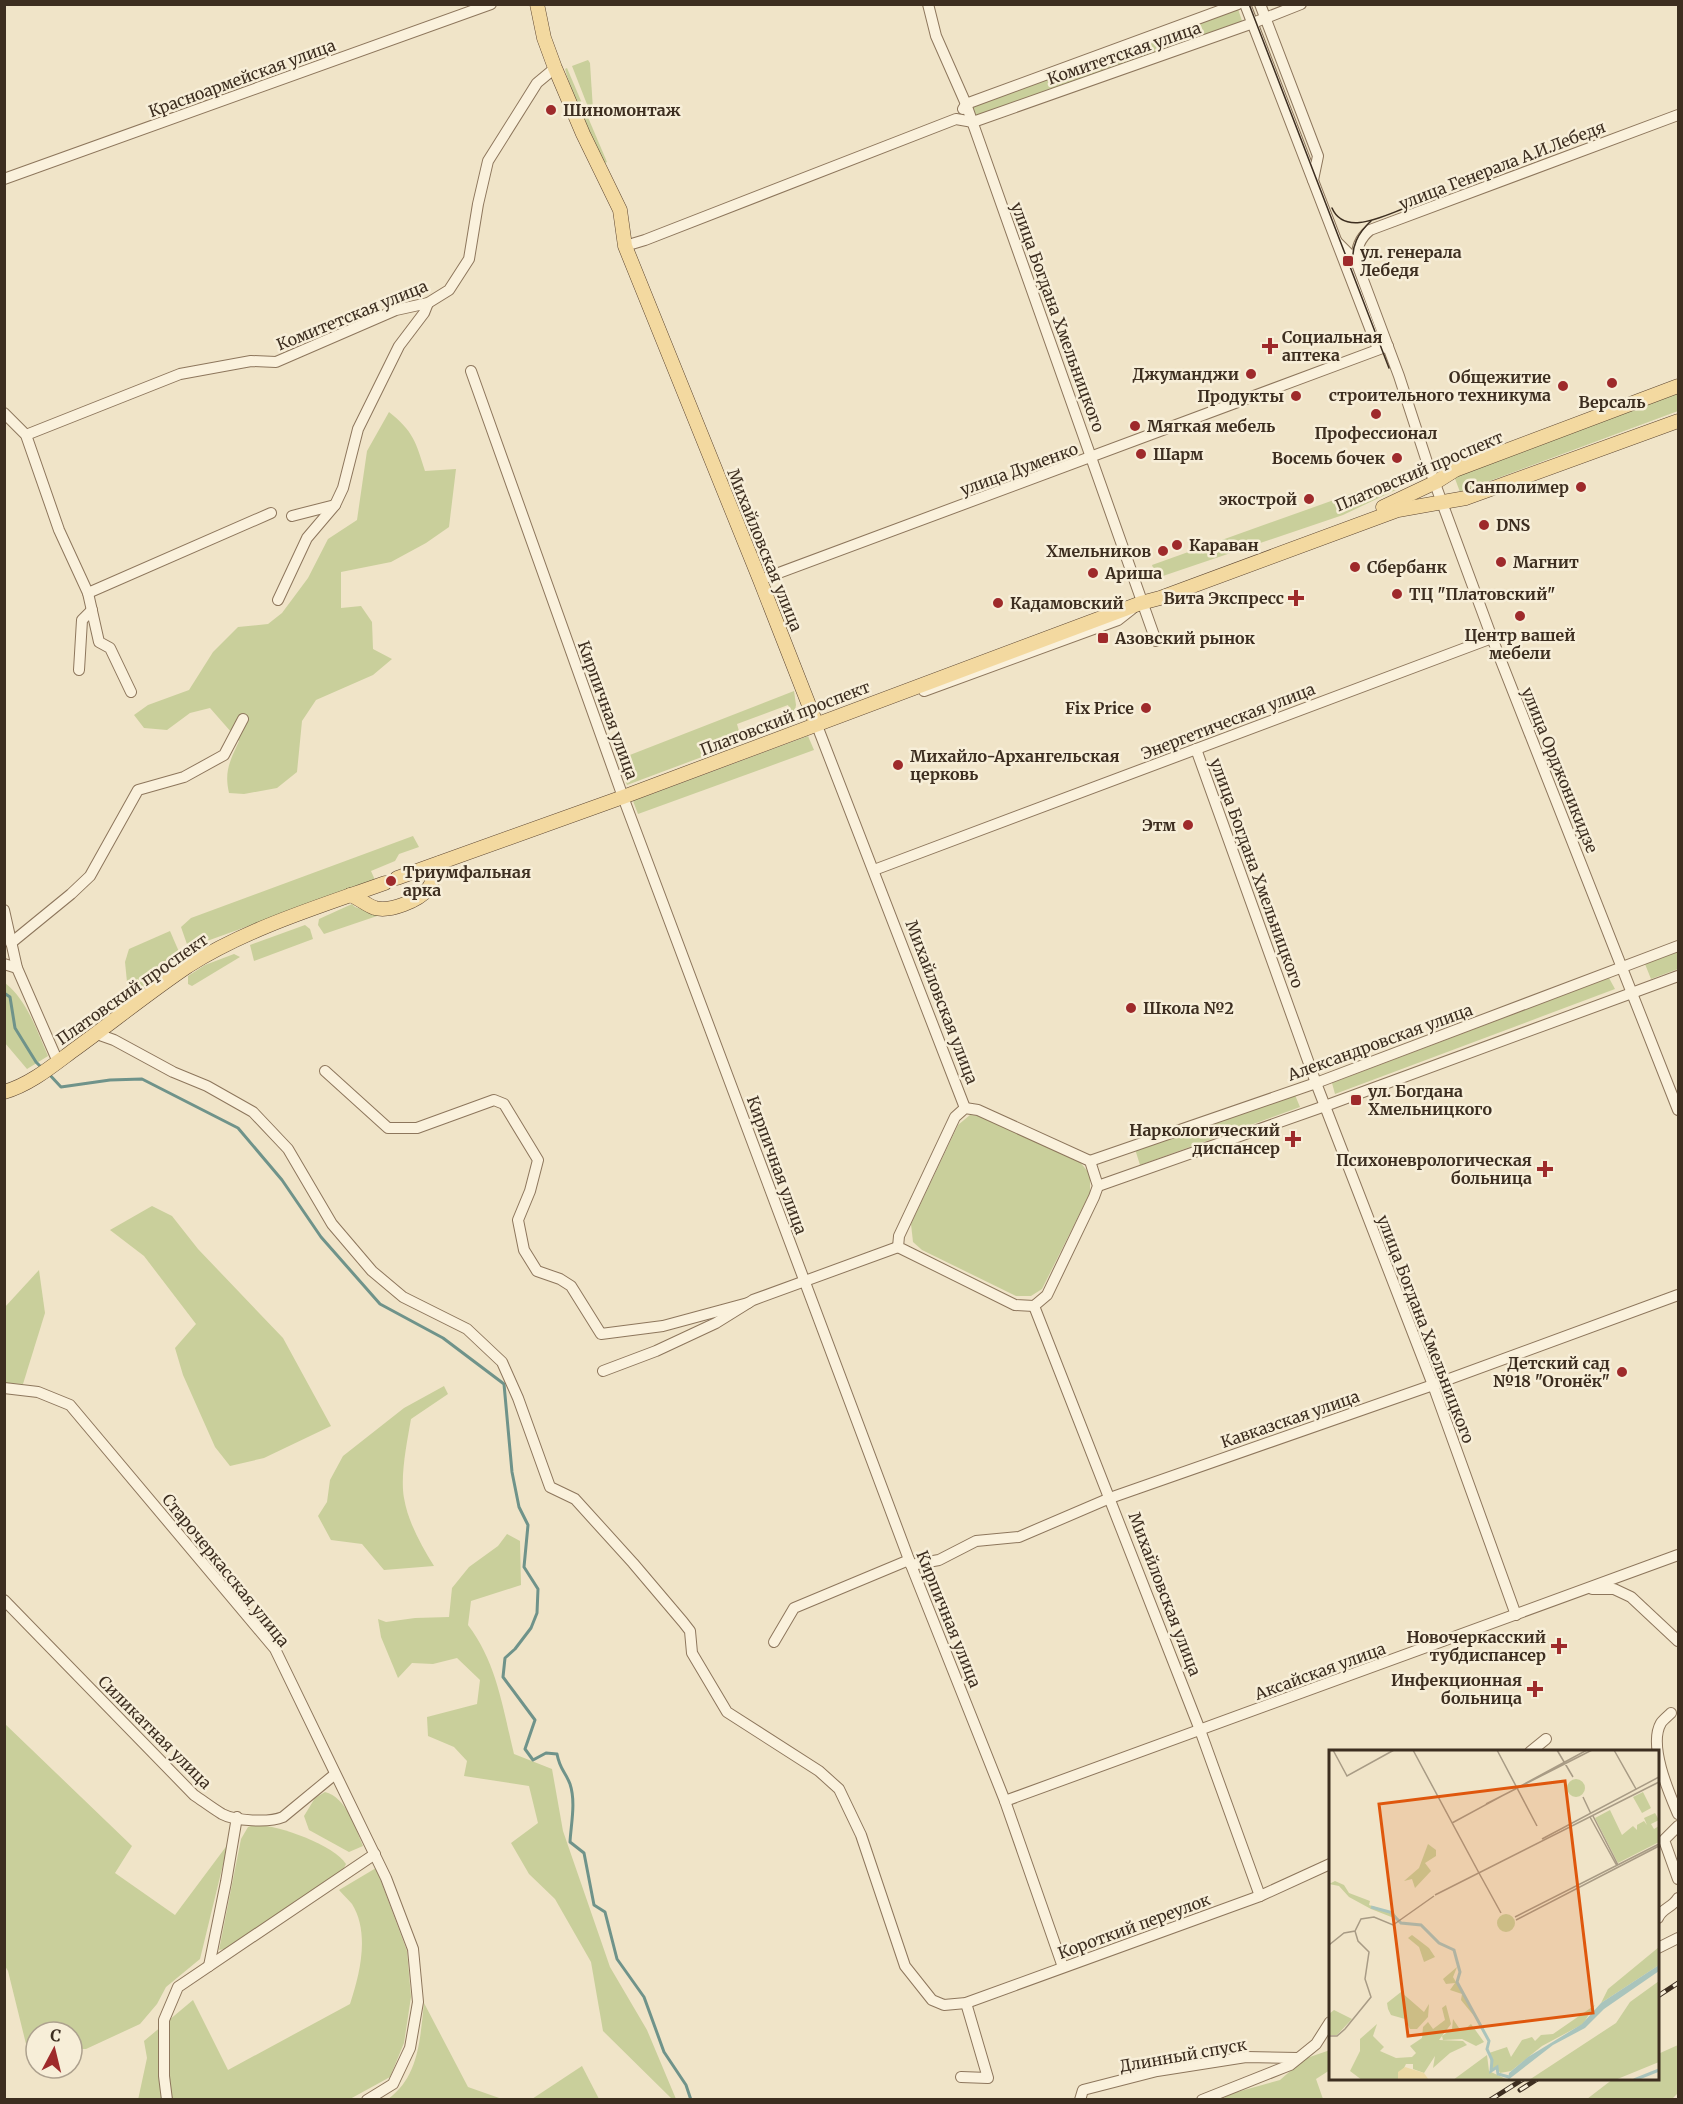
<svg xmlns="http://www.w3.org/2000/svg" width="1683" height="2104" font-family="Merriweather,serif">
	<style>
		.green { fill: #c9cf9b }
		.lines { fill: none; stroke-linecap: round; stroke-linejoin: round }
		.stream { stroke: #6f938a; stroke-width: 3 }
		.minor-casing { stroke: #8d765c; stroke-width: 12 }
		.major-casing { stroke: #5b4430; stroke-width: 15 }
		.minor { stroke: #faf1dc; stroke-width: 10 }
		.major { stroke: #f3d9a0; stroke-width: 14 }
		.tram { stroke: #3d2e20; stroke-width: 1.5 }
		.rail-casing { stroke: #3d2e20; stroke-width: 5 }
		.rail { stroke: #f7eed8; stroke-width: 3; stroke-dasharray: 9; stroke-linecap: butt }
		.poi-dot { fill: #9e2a2b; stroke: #f7eed8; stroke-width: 2 }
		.labels { text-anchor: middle; stroke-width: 5; stroke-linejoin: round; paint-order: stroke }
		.street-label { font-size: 16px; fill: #3d2e20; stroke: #f7eed8 }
		.poi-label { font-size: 16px; font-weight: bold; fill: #3d2e20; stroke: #f7eed8; text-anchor: start }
		.inset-river { fill: none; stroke: #a9c4bc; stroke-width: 3 }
		.inset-road { fill: none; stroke: #a89b85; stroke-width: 1.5 }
		.view { fill: #df570d; fill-opacity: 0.15; stroke: #df570d; stroke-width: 3 }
		.inset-edge { fill: none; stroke: #3d2e20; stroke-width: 3 }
	</style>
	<rect width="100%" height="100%" fill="#f0e4c8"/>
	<g class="green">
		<polygon points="1238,9 1242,21 976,116 971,105"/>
		<polygon points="588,60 590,63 593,110 590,112 572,66"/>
		<polygon points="567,68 607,162 605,163 583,120 567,76 565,69"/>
		<polygon points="1678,392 1678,411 1460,492 1454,476"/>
		<path d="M389,412C413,431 416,442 425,471L456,469L449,527L426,543L391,562L341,572V608L361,606L372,622L373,649L392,659L373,675L316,700L302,721L297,772L277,788L244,794L229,793C224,771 230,761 239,741L210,708L190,713L167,730L144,728L134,715L148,705L189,690L213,652L238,627L268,624L282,613L308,578L328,539L357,520L367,451Z"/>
		<polygon points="1401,476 1404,486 1343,515 1157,578 1152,565"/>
		<polygon points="794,691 796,705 793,721 788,705 737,724 742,742 627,785 617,760"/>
		<polygon points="808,736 814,750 638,814 633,801"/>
		<polygon points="413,836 419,847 399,854 395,861 371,871 375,880 207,941 189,950 181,927 191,918"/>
		<polygon points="352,904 355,907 380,915 324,934 318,925 319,919"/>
		<polygon points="305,925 310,929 313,939 254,961 250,945"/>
		<polygon points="170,931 183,961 139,992 127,982 125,962 129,949"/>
		<polygon points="1678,951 1678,969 1651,979 1645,964"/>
		<polygon points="234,954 240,957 192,986 188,984 188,976 205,965"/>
		<polygon points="1609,978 1615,989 1335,1094 1332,1083"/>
		<path d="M5,983C27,1000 37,1031 48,1056L27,1069L5,1043Z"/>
		<polygon points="1295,1095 1300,1107 1140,1165 1135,1149"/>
		<polygon points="970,1115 982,1116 1079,1161 1090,1174 1090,1193 1042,1289 1031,1296 1016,1296 922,1250 913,1242 911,1224 958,1125"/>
		<polygon points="152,1206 172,1216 198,1249 283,1338 331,1426 264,1458 230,1466 215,1447 183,1375 175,1348 196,1324 144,1256 110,1230"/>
		<polygon points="39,1270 45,1313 23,1384 5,1383 5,1307"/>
		<path d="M444,1386L448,1394L411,1419C407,1442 400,1476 404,1498C408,1522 421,1545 434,1566L384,1570L362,1544L331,1540L318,1516L327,1502L330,1480L343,1456L404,1408Z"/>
		<path d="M507,1534L520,1541L521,1585L471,1601L468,1625C497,1663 503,1709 514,1754L552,1769L563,1831L610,1967L647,2030L676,2099H672L603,2031L591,1962L555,1899L529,1874L511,1843L538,1823L529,1786L464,1776L467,1761L454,1747L428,1736L427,1717L477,1704L480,1680L457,1658L433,1664L412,1663L398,1678L381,1637L378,1619L386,1622L415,1618L449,1617L452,1588L469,1567L498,1546Z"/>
		<polygon points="4,1723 132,1846 115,1873 175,1915 228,1844 200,1959 166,1987 157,2004 140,2024 86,2049 72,2049 72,2032 36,2032 36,2048 27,2048 8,1971 5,1966"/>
		<path d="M325,1792C346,1797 355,1827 363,1846L349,1852L309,1830L304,1816L315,1798Z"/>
		<path d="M254,1825C277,1824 334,1845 346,1864L343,1870L225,1949L219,1950L241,1839L248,1827Z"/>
		<path d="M376,1868L407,1951L411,1997L404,2043L390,2077L350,2099L138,2100L147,2058L144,2041L193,2000L228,2070L350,2004C360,1974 370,1933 352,1904C348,1899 343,1895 339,1890Z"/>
		<path d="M424,2003L468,2087L502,2099H388C419,2077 420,2039 424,2003Z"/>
		<polygon points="1678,2045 1678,2093 1672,2099 1587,2099 1613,2079 1658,2078 1658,2054"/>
		<polygon points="1330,2050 1330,2070 1316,2079 1323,2099 1221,2100 1230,2094 1280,2080 1304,2059"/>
		<polygon points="582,2066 599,2099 532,2099"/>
	</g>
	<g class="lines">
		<g class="stream">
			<polyline points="4,993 10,997 15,1028 36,1062 43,1069"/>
			<path d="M48,1073L61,1087L110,1080L142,1079L238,1128L282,1180L321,1237L380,1304L443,1338L504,1384L512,1472L519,1507L528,1525L524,1567L538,1589L537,1613L531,1628L515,1649L505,1658L503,1677L535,1720L525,1749L533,1760L546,1753L557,1754C560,1770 565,1771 570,1784C576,1802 571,1824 570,1842L584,1853L594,1905L605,1912L617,1959L644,1997L664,2052L686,2085L691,2100"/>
		</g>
		<g class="minor-casing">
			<g id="minor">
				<polyline points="928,4 936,36 966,104 1156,641"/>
				<polyline points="1245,4 1378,349"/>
				<polyline points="1260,4 1318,156 1313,180"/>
				<polyline points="963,109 966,104 1238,4"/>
				<polyline points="4,179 491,4"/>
				<polyline points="1337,242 1356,261 1399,376 1427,462 1492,638 1678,1110"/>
				<polyline points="625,246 645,240 956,119 973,122 1253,23 1301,4"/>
				<path d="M1356,261C1357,248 1359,239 1370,230L1678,115"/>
				<polyline points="471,371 623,797 911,1565 1005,1801 1063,1967"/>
				<polyline points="4,413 26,435 59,530 88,593 99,642 110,648 131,692"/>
				<polyline points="26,435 180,374 251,361 276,362 396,310 428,303 449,290 469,259 478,204 488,161 537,83 555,68"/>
				<polyline points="292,516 335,505"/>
				<polyline points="760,580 1388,346"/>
				<polyline points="88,593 271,513"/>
				<polyline points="278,600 307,538 335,505 343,488 358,429 399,346 424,313 428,303"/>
				<polyline points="79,670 82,620 92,610"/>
				<polyline points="924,691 1118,620 1132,609"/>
				<polyline points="820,722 816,723 965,1108"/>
				<polyline points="1196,749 1316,1083 1433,1385 1516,1615"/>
				<polyline points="874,870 1492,638"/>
				<polyline points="4,910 17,968 58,1062"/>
				<polyline points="11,943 71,894 90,876 138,790 184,777 224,755 243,719"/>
				<polyline points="4,964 17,968"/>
				<polyline points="97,1034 114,1040 173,1072 207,1086 253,1112 288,1149 332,1224 372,1271 403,1297 467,1329 502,1362 518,1398 550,1487 575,1499 633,1563 683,1622 690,1631 692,1653 727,1712 819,1771 839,1789 861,1835 905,1966 932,2000 944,2005 966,2003 1260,1896 1330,1864"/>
				<polyline points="325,1071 388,1128 417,1128 494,1100 504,1104 538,1160 530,1191 518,1220 524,1250 537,1271 560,1279 571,1286 601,1334 663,1326 748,1303"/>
				<polygon points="965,1108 978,1110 1090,1161 1098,1186 1094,1197 1047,1295 1034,1306 1015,1305 898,1247 899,1236 955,1117"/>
				<polyline points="1090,1161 1316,1083 1678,946"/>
				<polyline points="1098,1186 1325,1106 1678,976"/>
				<polyline points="1034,1306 1200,1730 1260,1896"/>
				<polyline points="603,1371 656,1351 716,1323 753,1300 898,1247"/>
				<polyline points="4,1388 38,1392 70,1405 275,1649 386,1878 413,1949 418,2002 410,2048 393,2084 367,2100"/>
				<polyline points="911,1565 939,1560 976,1541 1019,1537 1110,1498 1433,1385 1678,1295"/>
				<polyline points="1592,1589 1614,1589 1631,1597 1678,1641"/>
				<path d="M4,1600L194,1795C203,1801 212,1808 222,1814C235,1821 269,1823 283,1817L334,1775"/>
				<polyline points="774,1642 794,1608 909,1560"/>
				<path d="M1671,1713C1668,1716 1663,1720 1661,1723C1648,1745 1669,1793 1678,1814"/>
				<polyline points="1530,1752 1546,1739"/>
				<polyline points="1005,1801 1678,1555"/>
				<polyline points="1678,1826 1664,1840 1678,1879"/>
				<path d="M1658,1918C1662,1908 1672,1908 1678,1898"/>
				<polyline points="1658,1948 1678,1938"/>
				<polyline points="209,1966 226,1882 237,1817"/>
				<polyline points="961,2077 988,2078 966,2003"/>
				<polyline points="167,2100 164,2076 164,2020 178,1987 375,1854"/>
				<polyline points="1080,2100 1083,2090 1157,2071 1246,2057 1298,2058"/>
				<polyline points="1202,2100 1290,2065 1316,2044 1330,2022"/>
			</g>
		</g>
		<g class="major-casing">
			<g id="major">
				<polyline points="537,4 544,38 555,68 583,134 620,210 625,246 760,580 816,723"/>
				<polyline points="1383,507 1436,482 1455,470 1678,386"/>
				<polyline points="397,878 623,797 1141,603 1160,598 1398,510 1466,498 1678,421"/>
				<path d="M350,895C359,898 366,905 375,908C390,912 418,901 428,889C433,883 436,871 440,863"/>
				<path d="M4,1092C29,1085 51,1067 71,1052C110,1024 148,993 188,966C248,928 318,907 385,883"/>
			</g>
		</g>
		<use href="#minor" class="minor"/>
		<use href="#major" class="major"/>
		<g class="tram">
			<polyline points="1249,4 1389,368"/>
			<path d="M1332,208C1345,238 1387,214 1408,207"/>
			<path d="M1353,265C1351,246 1358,233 1371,221"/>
		</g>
		<g class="rail-casing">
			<g id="rail">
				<polyline points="1658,1996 1678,1983"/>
				<polyline points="1520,2090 1539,2078"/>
				<polyline points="1490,2100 1525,2078"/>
			</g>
		</g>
		<use href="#rail" class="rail"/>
	</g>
	<g class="poi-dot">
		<circle cx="551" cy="110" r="6"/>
		<rect x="1342" y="255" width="12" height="12" rx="3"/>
		<path d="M1267 337h6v6h6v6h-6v6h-6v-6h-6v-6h6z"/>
		<circle cx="1251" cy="374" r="6"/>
		<circle cx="1612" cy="383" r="6"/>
		<circle cx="1563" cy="386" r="6"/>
		<circle cx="1296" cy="396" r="6"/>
		<circle cx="1376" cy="414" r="6"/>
		<circle cx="1135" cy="426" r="6"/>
		<circle cx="1141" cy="454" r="6"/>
		<circle cx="1397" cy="458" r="6"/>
		<circle cx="1581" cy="487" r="6"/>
		<circle cx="1309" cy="499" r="6"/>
		<circle cx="1484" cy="525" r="6"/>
		<circle cx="1177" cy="545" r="6"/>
		<circle cx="1163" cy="551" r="6"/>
		<circle cx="1501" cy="562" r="6"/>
		<circle cx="1355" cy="567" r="6"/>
		<circle cx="1093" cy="573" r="6"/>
		<circle cx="1397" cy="594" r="6"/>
		<path d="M1293 589h6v6h6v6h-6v6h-6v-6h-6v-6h6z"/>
		<circle cx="998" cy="603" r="6"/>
		<circle cx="1520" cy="616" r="6"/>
		<rect x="1097" y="632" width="12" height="12" rx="3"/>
		<circle cx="1146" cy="708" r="6"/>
		<circle cx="898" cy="765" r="6"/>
		<circle cx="1188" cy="825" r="6"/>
		<circle cx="391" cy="881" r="6"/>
		<circle cx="1131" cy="1008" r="6"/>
		<rect x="1350" y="1094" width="12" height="12" rx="3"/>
		<path d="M1290 1130h6v6h6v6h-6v6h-6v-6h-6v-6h6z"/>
		<path d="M1542 1160h6v6h6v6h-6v6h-6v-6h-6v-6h6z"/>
		<circle cx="1622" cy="1372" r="6"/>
		<path d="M1556 1637h6v6h6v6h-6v6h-6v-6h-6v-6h6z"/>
		<path d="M1532 1680h6v6h6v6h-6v6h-6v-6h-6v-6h6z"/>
	</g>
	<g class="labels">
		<g class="street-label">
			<text transform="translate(1124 53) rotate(-19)" y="6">Комитетская улица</text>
			<text transform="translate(242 78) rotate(-20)" y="6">Красноармейская улица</text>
			<text transform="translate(1502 165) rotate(-21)" y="6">улица Генерала А.И.Лебедя</text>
			<text transform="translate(352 315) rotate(-22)" y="6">Комитетская улица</text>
			<text transform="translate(1058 317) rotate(70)" y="6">улица Богдана Хмельницкого</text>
			<text transform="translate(1019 469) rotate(-20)" y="6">улица Думенко</text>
			<text transform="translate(1419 471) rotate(-23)" y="6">Платовский проспект</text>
			<text transform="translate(765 550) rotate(68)" y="6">Михайловская улица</text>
			<text transform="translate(608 710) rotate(70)" y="6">Кирпичная улица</text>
			<text transform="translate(785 718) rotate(-21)" y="6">Платовский проспект</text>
			<text transform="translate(1228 721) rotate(-21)" y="6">Энергетическая улица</text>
			<text transform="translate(1560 770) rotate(68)" y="6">улица Орджоникидзе</text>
			<text transform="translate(1257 873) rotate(70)" y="6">улица Богдана Хмельницкого</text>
			<text transform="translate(132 989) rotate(-35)" y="6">Платовский проспект</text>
			<text transform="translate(942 1002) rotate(69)" y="6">Михайловская улица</text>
			<text transform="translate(1380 1042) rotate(-20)" y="6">Александровская улица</text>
			<text transform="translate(777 1165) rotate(70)" y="6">Кирпичная улица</text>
			<text transform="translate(1426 1329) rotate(69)" y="6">улица Богдана Хмельницкого</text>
			<text transform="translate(1290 1419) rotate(-19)" y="6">Кавказская улица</text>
			<text transform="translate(226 1570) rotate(51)" y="6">Старочеркасская улица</text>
			<text transform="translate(1165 1594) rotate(69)" y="6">Михайловская улица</text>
			<text transform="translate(949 1619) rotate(68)" y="6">Кирпичная улица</text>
			<text transform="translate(1320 1671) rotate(-20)" y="6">Аксайская улица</text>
			<text transform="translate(155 1732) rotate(45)" y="6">Силикатная улица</text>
			<text transform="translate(1134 1926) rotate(-20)" y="6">Короткий переулок</text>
			<text transform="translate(1183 2055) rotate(-10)" y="6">Длинный спуск</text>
		</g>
		<g class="poi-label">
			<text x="563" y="116">Шиномонтаж</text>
			<text x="1360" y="258">ул. генерала<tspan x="1360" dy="18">Лебедя</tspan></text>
			<text x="1282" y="343">Социальная<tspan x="1282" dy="18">аптека</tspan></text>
			<text x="1239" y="380" text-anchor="end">Джуманджи</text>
			<text x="1551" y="383" text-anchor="end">Общежитие<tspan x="1551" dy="18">строительного техникума</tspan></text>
			<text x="1284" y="402" text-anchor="end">Продукты</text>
			<text x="1612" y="408" text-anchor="middle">Версаль</text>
			<text x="1147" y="432">Мягкая мебель</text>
			<text x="1376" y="439" text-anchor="middle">Профессионал</text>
			<text x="1153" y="460">Шарм</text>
			<text x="1385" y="464" text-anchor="end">Восемь бочек</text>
			<text x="1569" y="493" text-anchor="end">Санполимер</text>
			<text x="1297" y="505" text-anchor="end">экострой</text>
			<text x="1496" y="531">DNS</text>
			<text x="1189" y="551">Караван</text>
			<text x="1151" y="557" text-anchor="end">Хмельников</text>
			<text x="1513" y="568">Магнит</text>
			<text x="1367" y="573">Сбербанк</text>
			<text x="1105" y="579">Ариша</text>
			<text x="1409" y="600">ТЦ "Платовский"</text>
			<text x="1284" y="604" text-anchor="end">Вита Экспресс</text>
			<text x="1010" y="609">Кадамовский</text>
			<text x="1520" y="641" text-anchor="middle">Центр вашей<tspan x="1520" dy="18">мебели</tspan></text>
			<text x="1115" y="644">Азовский рынок</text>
			<text x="1134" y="714" text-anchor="end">Fix Price</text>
			<text x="910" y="762">Михайло-Архангельская<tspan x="910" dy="18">церковь</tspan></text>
			<text x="1176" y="831" text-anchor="end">Этм</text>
			<text x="403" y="878">Триумфальная<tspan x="403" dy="18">арка</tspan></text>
			<text x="1143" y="1014">Школа №2</text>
			<text x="1368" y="1097">ул. Богдана<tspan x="1368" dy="18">Хмельницкого</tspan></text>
			<text x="1280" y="1136" text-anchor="end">Наркологический<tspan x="1280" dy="18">диспансер</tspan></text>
			<text x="1532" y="1166" text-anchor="end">Психоневрологическая<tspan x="1532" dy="18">больница</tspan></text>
			<text x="1610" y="1369" text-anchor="end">Детский сад<tspan x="1610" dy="18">№18 "Огонёк"</tspan></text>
			<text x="1546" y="1643" text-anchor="end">Новочеркасский<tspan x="1546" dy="18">тубдиспансер</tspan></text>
			<text x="1522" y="1686" text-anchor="end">Инфекционная<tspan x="1522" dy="18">больница</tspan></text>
		</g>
	</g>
	<g transform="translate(1329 1750)">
		<rect width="330" height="330" fill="#f0e4c8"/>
		<path d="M238 38a9 9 0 1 1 18 0a9 9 0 1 1-18 0ZM314,42L322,58L313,63L304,47ZM281,60L293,85L304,76L308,80V75L315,71L318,75L315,68L326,63L330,70L322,74L325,79L330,76V92L289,113L266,68ZM99,94L107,100V106L96,113L102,121L86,138L83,129L75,131L90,118ZM6,131L15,135L20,143L41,151L40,155L65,163L70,170L42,159L20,147L10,136L0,134ZM168 173a9 9 0 1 1 18 0a9 9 0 1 1-18 0ZM83,185L100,198L106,207L95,212L90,197L79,188ZM330,197V215L272,253L279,239ZM128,217L124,227L154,277L132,250L133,244L121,240L126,233L117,234L114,229ZM330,231V312L286,330H200L287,273L301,252ZM72,242L95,262L100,254L99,267L88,279H81L76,269L62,265L59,259L58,253ZM117,255L122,274L110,290L134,291L138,295L121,303L104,318L106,306L95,323L84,319V314H77L69,330H33L21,321L31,301V289L48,274L44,286L55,297L51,301L67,308L83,307L87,303L81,296L93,288L94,277L99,272L104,279L116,270L113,258ZM266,255L254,274L213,296L182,321L171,323L168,317L163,321L160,303L178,297L182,307L193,290L203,287L206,291L212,285L224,284ZM5,260L23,269L8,285H0V264ZM124,269L130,278L136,279L142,274L155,292L147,296L133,289L114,290L113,286L123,279ZM158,305L160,321L179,330H124Z" fill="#c9cf9b"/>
		<path d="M76,317L95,323L100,330H69V322Z" fill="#ecd9a5"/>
		<path d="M330,215V221L275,259L256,278L224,295L179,330L180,323L199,307L253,274L272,253Z" fill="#a9c4bc"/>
		<path class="inset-river" d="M42,157L61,162L72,173L92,175L110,193L125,200L131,222L128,232L160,291L158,299L163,310L162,321L168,317L169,324L180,327M305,330L330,320"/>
		<path class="inset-road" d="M4,0L18,26L65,0M84,0L150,123M168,0L208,76M228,0L244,27M285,0L307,39M254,47L262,64M157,54L263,0M264,66L289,115M261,67L288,116M123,73L258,0M213,89L330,27M150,123L172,163M106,145L330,32M186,167L330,94M187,170L330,96M0,195L15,183L26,181L32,169L45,167L64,175L105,146M0,286H8L16,279L42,247L36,229L40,202L29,191L26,181"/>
		<path class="view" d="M236,31L264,263L79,286L50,54Z"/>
		<rect width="330" height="330" class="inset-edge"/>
	</g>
	<rect width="1683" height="2104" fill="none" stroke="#3d2e20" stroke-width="12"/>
	<g transform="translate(54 2050) rotate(7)"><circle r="28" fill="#f7eed8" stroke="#ada18e" stroke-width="1.5"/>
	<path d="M0-4.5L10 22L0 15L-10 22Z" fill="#9e2a2b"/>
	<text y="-9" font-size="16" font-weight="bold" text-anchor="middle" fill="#3d2e20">С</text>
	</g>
</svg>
